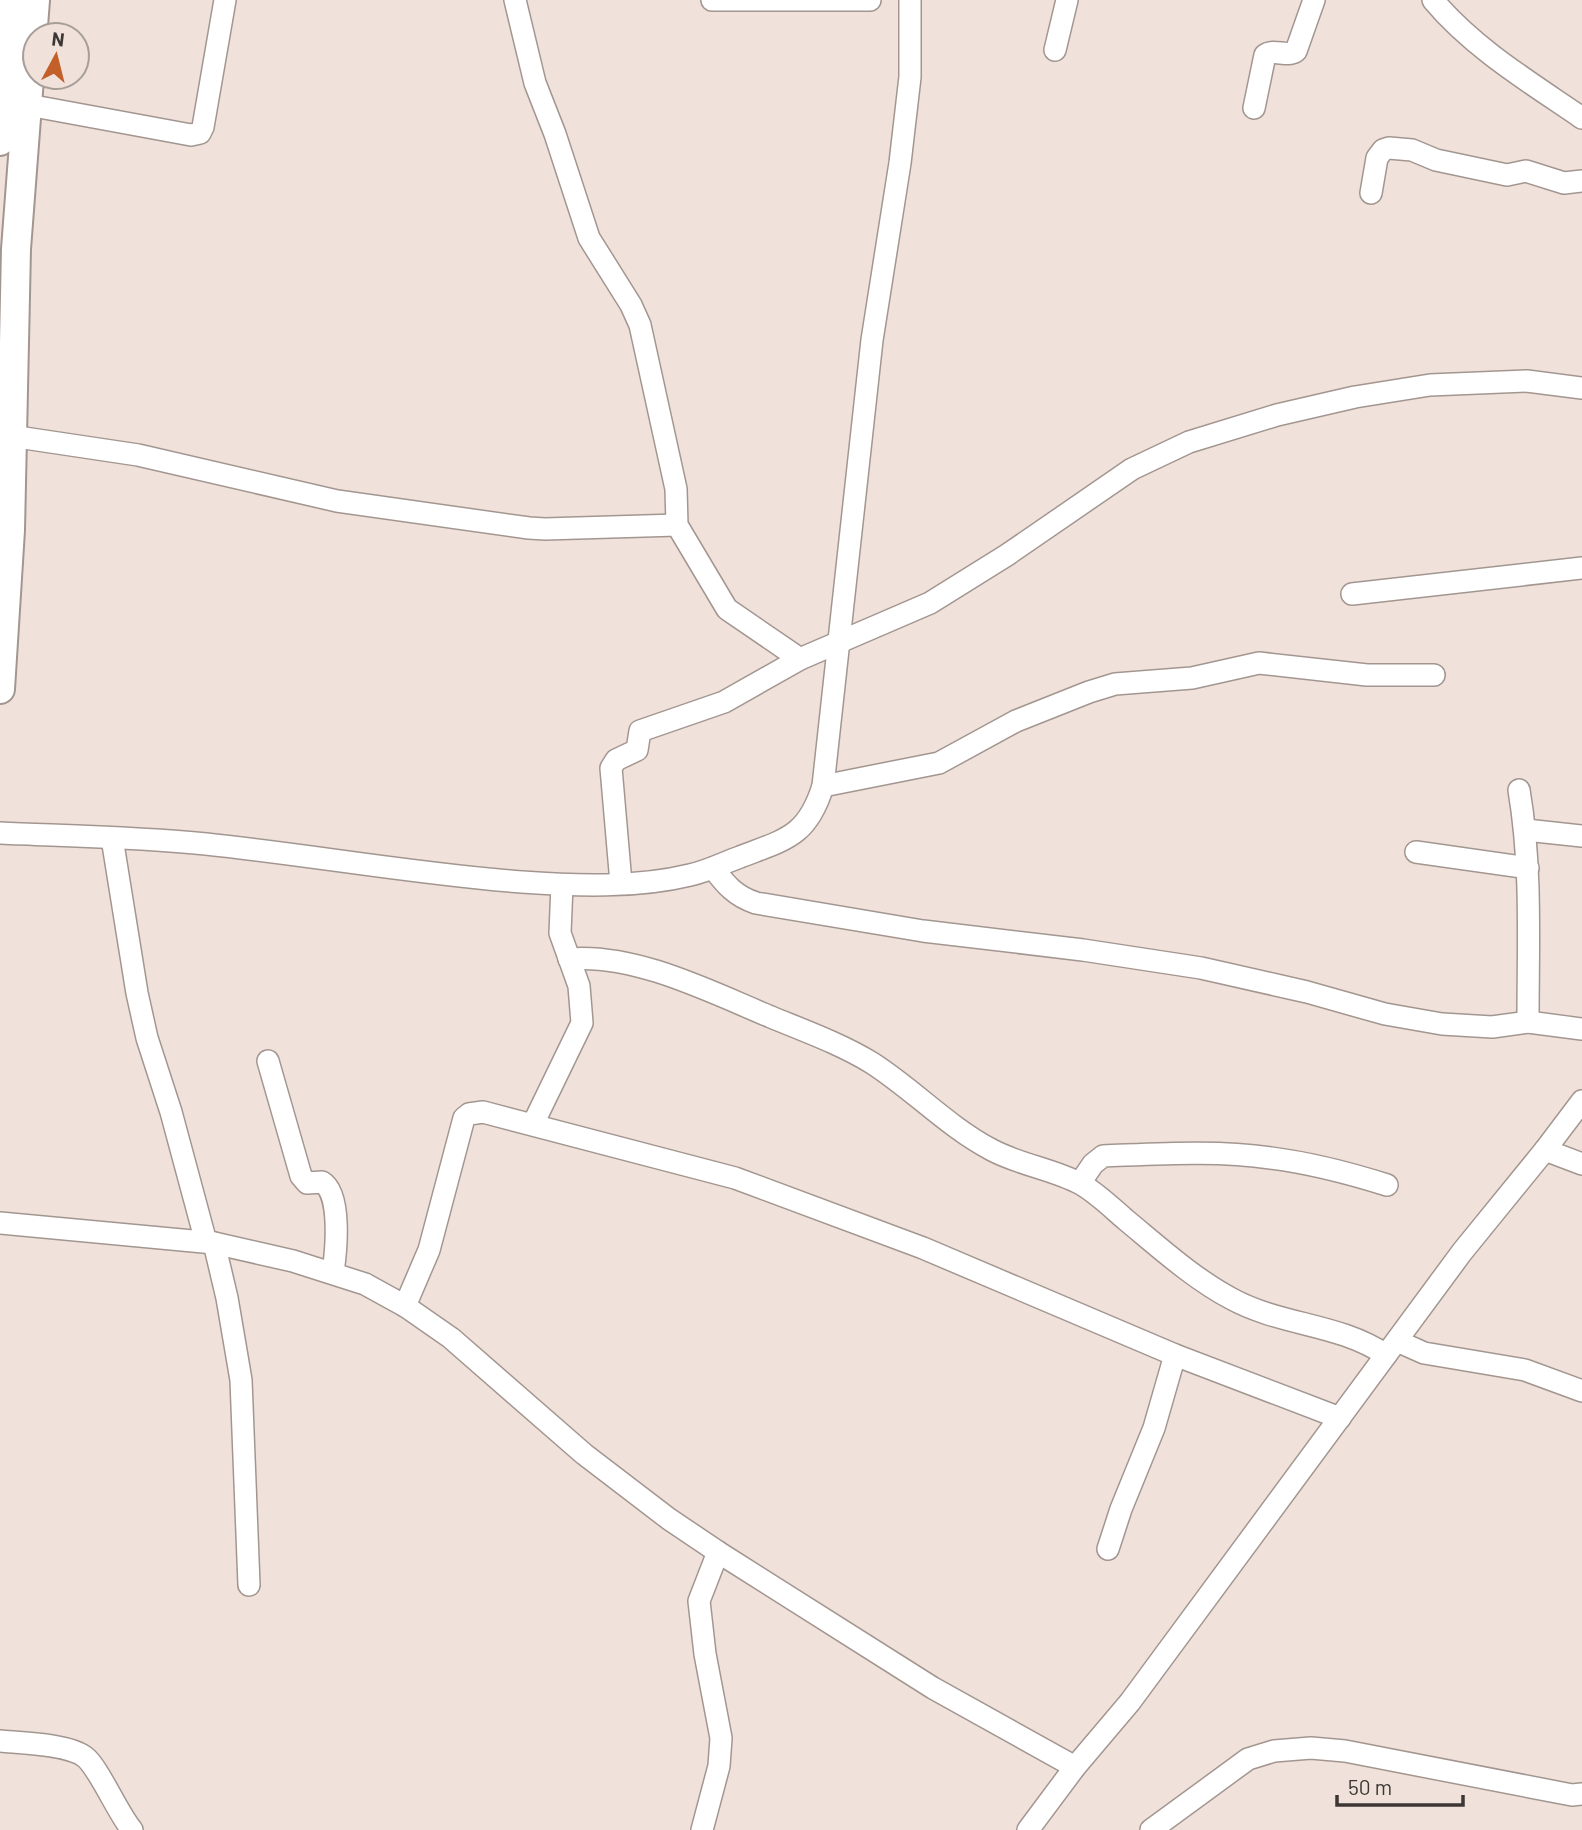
<svg xmlns="http://www.w3.org/2000/svg" width="1582" height="1830" font-family="Barlow,sans-serif">
	<style>
		.lines { fill: none; stroke-linecap: round; stroke-linejoin: round }
		.minor-casing { stroke: #a39690; stroke-width: 24 }
		.major-casing { stroke: #a39690; stroke-width: 32 }
		.minor { stroke: #fff; stroke-width: 21 }
		.major { stroke: #fff; stroke-width: 28 }
	</style>
	<rect width="100%" height="100%" fill="#f0e2db"/>
	<g class="lines">
		<g class="minor-casing">
			<g id="minor">
				<polyline points="515,0 535,83 555,134 589,238 631,305 640,325 676,489 677,525 727,609 800,659"/>
				<polyline points="712,0 870,0"/>
				<path d="M1433,0C1473,48 1531,83 1582,118"/>
				<polyline points="1055,50 1067,0"/>
				<polyline points="28,105 191,135 200,133 203,127 225,0"/>
				<path d="M1254,108L1265,55C1275,48 1287,58 1296,51L1314,0"/>
				<polyline points="1371,193 1377,158 1383,150 1389,148 1412,150 1436,160 1507,175 1526,171 1564,183 1582,181"/>
				<polyline points="11,436 138,455 337,501 529,528 545,529 677,525"/>
				<polyline points="1352,594 1582,568"/>
				<polyline points="823,786 939,763 1016,721 1089,692 1115,684 1192,678 1259,663 1367,675 1434,675"/>
				<path d="M1519,790C1532,867 1528,945 1528,1022"/>
				<polyline points="1526,830 1582,836"/>
				<path d="M0,833C69,836 138,837 206,844C312,855 416,874 522,882C576,886 637,888 690,875C708,871 723,863 740,857C786,839 807,837 823,786L872,340L900,163L910,77V0"/>
				<polyline points="112,838 137,993 147,1038 171,1112 206,1242"/>
				<polyline points="1416,852 1528,868"/>
				<path d="M713,868C726,885 735,896 756,903L923,931L1083,950L1201,968L1307,992L1385,1014L1442,1024L1492,1027L1528,1022L1582,1029"/>
				<polyline points="621,883 611,768 616,760 637,750 640,731 724,702 800,659 930,603 1007,555 1132,469 1189,442 1277,415 1355,397 1430,385 1527,381 1582,388"/>
				<path d="M569,959C635,953 711,992 771,1017C805,1031 841,1044 872,1063C914,1090 948,1127 992,1150C1020,1165 1053,1169 1081,1184C1098,1194 1112,1208 1126,1220C1160,1248 1194,1279 1232,1299C1282,1326 1338,1323 1386,1355"/>
				<path d="M268,1061L301,1176L307,1183L322,1182C342,1194 336,1252 333,1272"/>
				<polyline points="533,1124 582,1023 579,986 560,933 562,885"/>
				<polyline points="1545,1150 1582,1164"/>
				<path d="M1080,1183L1093,1164L1103,1156C1158,1154 1216,1150 1271,1158C1310,1163 1349,1173 1387,1185"/>
				<polyline points="0,1223 214,1243 293,1261 365,1284 405,1306 451,1338 584,1454 669,1519 718,1552 933,1688 1075,1767"/>
				<polyline points="214,1243 227,1298 241,1380 249,1585"/>
				<polyline points="405,1306 429,1250 464,1118 469,1114 483,1112 735,1178 923,1248 1175,1355 1340,1418"/>
				<polyline points="1397,1341 1424,1353 1525,1370 1582,1391"/>
				<polyline points="1108,1549 1121,1509 1154,1428 1175,1355"/>
				<path d="M0,1741C21,1743 69,1744 85,1757C99,1768 117,1812 132,1830"/>
				<polyline points="702,1830 719,1766 721,1738 705,1654 699,1601 718,1552"/>
				<polyline points="1028,1830 1075,1767 1130,1702 1462,1252 1545,1150 1582,1101"/>
				<polyline points="1151,1830 1248,1759 1274,1751 1311,1748 1345,1751 1572,1795 1582,1794"/>
			</g>
		</g>
		<g class="major-casing">
			<g id="major">
				<polyline points="0,141 13,0"/>
				<polyline points="0,689 10,530 16,249 35,0"/>
			</g>
		</g>
		<use href="#minor" class="minor"/>
		<use href="#major" class="major"/>
	</g>
	<g transform="translate(56 56) rotate(7)"><circle r="33" fill="#f0e2db" stroke="#a89e98" stroke-width="2"/>
	<path d="M0-5L12 26L0 18L-12 26Z" fill="#c35f28"/>
	<text y="-10" font-size="19" font-weight="bold" text-anchor="middle" fill="#3c3734">N</text>
	</g>
	<path d="M1337 1795v10h126v-10" fill="none" stroke="#3c3734" stroke-width="3.5"/>
	<text x="1348" y="1795" font-size="21" fill="#3c3734" stroke="#f0e2db" stroke-width="5" paint-order="stroke">50 m</text>
</svg>
